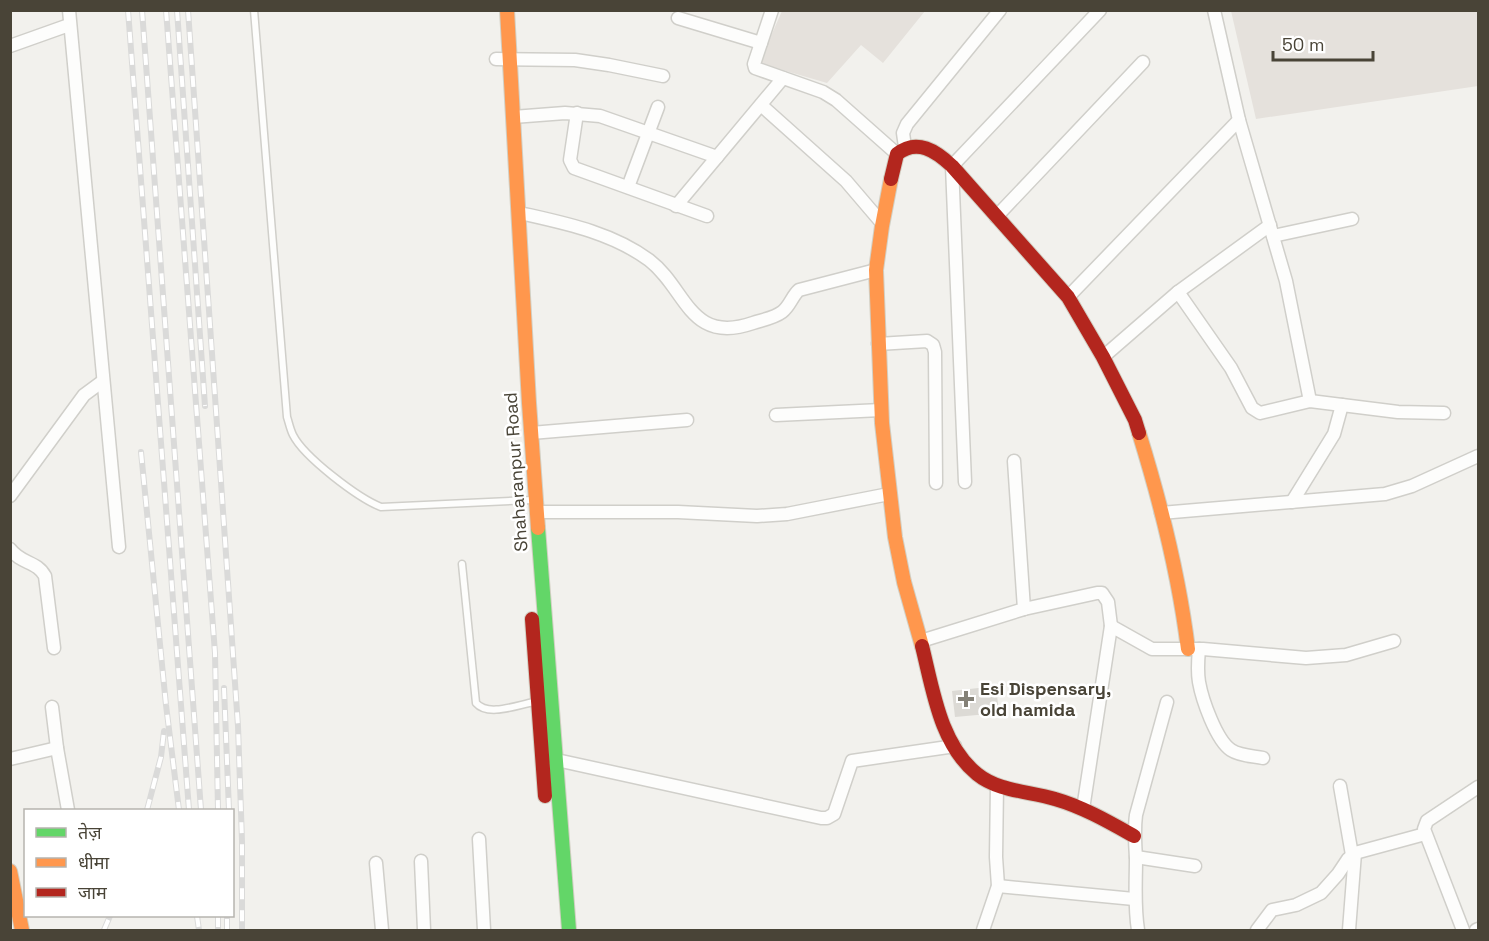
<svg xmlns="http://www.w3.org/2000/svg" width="1489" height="941" font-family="'Space Grotesk','Noto Sans Devanagari',sans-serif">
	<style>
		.industrial { fill: #e5e1dc }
		.building { fill: #dcdad5 }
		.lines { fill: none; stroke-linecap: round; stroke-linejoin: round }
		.lane-casing { stroke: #d0cfca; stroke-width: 9 }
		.street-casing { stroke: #d0cfca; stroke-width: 15 }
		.fast-casing { stroke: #d2cfc3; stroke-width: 16 }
		.slow-casing { stroke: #d2cfc3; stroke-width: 16 }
		.jam-casing { stroke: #d2cfc3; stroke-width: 16 }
		.lane { stroke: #fdfdfc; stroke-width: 6 }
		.street { stroke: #fdfdfc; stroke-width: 12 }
		.fast { stroke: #63d668; stroke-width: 14 }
		.slow { stroke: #ff974d; stroke-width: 14 }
		.jam { stroke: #b3261e; stroke-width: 14 }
		.rail-casing { stroke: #dadad9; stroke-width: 6 }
		.rail { stroke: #fff; stroke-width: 4; stroke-dasharray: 11; stroke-linecap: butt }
		.poi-dot { fill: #848177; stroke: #fff; stroke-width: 2 }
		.labels { text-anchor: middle; stroke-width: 5; stroke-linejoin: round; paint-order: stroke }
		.street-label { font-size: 18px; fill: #494437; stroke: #fff }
		.poi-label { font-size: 18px; font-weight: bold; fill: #494437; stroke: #fff; text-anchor: start }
	</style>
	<rect width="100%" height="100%" fill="#f2f1ed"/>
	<g class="industrial">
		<polygon points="782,11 925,11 883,63 861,45 827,83 759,63"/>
		<polygon points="1231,11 1478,11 1478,86 1256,119"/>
	</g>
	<polygon class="building" points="996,686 999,713 955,717 952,691"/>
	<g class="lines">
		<g class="lane-casing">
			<g id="lane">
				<path d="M254,10L287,417C289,423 290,429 293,435C304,457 358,498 381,507L532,500"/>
				<path d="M462,564L476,703C488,717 517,705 534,702"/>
			</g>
		</g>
		<g class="street-casing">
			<g id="street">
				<polyline points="69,10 119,547"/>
				<polyline points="772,10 754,64 755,68 823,92 836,100 897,154"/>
				<polyline points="1214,10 1239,120 1286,281 1310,401"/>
				<polyline points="678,18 761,43"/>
				<polyline points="10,46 69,25"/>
				<polyline points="496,59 575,60 609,65 663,76"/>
				<polyline points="761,105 846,181 881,222"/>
				<polyline points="577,113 570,160 574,168 707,216"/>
				<polyline points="513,117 565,113 600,116 717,157"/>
				<polyline points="905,147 903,133 907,124 1000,10"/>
				<polyline points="628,187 658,107"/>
				<polyline points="676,206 783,78"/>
				<path d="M520,213C564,223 611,232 649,260C687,289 689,345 753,323C762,320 774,318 782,312C790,306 792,296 799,290L876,270"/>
				<polyline points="996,217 1143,62"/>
				<polyline points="1273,236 1352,219"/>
				<polyline points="1178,292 1231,368 1252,408 1260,413 1310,401 1398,412 1444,413"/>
				<polyline points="1068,297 1239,120"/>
				<polyline points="878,344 927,341 933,345 935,352 936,483"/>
				<polyline points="1103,357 1178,292 1270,225"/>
				<polyline points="776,415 881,410"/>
				<polyline points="531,433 687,420"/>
				<polyline points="1014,461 1024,609"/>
				<polyline points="965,482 952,166 1100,10"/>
				<polyline points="10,496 84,395 103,381"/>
				<polyline points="1292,502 1334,434 1342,405"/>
				<polyline points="537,512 678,512 757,516 787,514 889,494"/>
				<polyline points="1161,513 1385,494 1412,486 1478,456"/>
				<path d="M10,549C21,564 37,561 45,576L54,648"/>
				<polyline points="921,641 1024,609 1097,593 1102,593 1108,602 1111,626"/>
				<path d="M1199,649C1198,660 1197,671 1199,682C1202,699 1216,740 1231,750C1240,756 1253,756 1263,758"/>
				<polyline points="52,707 57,748 68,810"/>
				<polyline points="10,759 57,748"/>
				<polyline points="552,759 821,818 827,818 834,814 852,761 955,746"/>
				<polyline points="1340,786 1352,855"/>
				<polyline points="1083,809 1111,626 1152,649 1203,649 1306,658 1346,655 1394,641"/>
				<polyline points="479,839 484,930"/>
				<polyline points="1136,857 1195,866"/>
				<polyline points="421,861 424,930"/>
				<polyline points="376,863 382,930"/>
				<polyline points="998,886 1134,899"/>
				<polyline points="983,930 998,886 996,857 997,785"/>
				<path d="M1138,930C1134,905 1136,883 1136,858C1135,844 1134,830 1136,815L1167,702"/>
				<polyline points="1257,930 1272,910 1296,905 1321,893 1338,874 1348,859 1355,853 1425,834"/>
				<polyline points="1349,930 1355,853"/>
				<polyline points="1463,930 1424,829 1427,821 1478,787"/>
				<polyline points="1476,930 1478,929"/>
			</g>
		</g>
		<g class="fast-casing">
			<polyline id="fast" points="538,528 569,930"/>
		</g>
		<g class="slow-casing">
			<g id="slow">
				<polyline points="507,10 529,403 538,528"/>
				<polyline points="891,179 882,226 876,270 882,423 895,537 904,582 922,646"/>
				<path d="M1139,433C1161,504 1179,576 1188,649"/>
				<polyline points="10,871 22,930"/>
			</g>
		</g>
		<g class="jam-casing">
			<g id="jam">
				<path d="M891,179L897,154C917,138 936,151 952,166L1068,297L1103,357L1135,420L1139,433"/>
				<polyline points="532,619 545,796"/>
				<path d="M922,646C933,690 940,744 977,774C999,792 1030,791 1055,799C1083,807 1109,822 1134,836"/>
			</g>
		</g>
		<use href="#lane" class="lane"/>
		<use href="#street" class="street"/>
		<use href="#fast" class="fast"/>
		<use href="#slow" class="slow"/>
		<use href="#jam" class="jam"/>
		<g class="rail-casing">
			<g id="rail">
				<polyline points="128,10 189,810"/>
				<polyline points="142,10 201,810"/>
				<polyline points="166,10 215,653 218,810"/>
				<polyline points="177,10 205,406"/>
				<polyline points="188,10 238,726 242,841 242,930"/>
				<polyline points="141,452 166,705 179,810"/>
				<polyline points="224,688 229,810"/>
				<polyline points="147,810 161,757 164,731"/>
				<polyline points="197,916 199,930"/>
				<polyline points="218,916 218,930"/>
				<polyline points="104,930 110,916"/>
				<polyline points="227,930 227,916"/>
			</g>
		</g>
		<use href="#rail" class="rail"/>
	</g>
	<path class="poi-dot" d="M963 690h6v6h6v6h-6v6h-6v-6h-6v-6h6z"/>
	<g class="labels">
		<g class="street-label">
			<text transform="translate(516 472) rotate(-94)" y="6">Shaharanpur Road</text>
		</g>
		<g class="poi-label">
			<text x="980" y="695">Esi Dispensary,<tspan x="980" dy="21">old hamida</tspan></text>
		</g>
	</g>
	<rect width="1489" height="941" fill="none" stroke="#494437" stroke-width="24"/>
	<rect x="24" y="809" width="210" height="108" fill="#ffffff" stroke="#b6b4af" stroke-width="1.5"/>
	<rect x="36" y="828" width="30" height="9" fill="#63d668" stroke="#b6b4af" stroke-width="1.5"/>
	<text x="78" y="839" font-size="18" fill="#494437">तेज़</text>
	<rect x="36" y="858" width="30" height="9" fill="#ff974d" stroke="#b6b4af" stroke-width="1.5"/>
	<text x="78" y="869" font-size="18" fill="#494437">धीमा</text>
	<rect x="36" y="888" width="30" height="9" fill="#b3261e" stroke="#b6b4af" stroke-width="1.5"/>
	<text x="78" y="899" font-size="18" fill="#494437">जाम</text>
	<path d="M1273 51v9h100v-9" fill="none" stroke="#494437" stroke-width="3"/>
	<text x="1282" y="51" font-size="18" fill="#494437" stroke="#ffffff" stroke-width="4.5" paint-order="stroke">50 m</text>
</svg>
